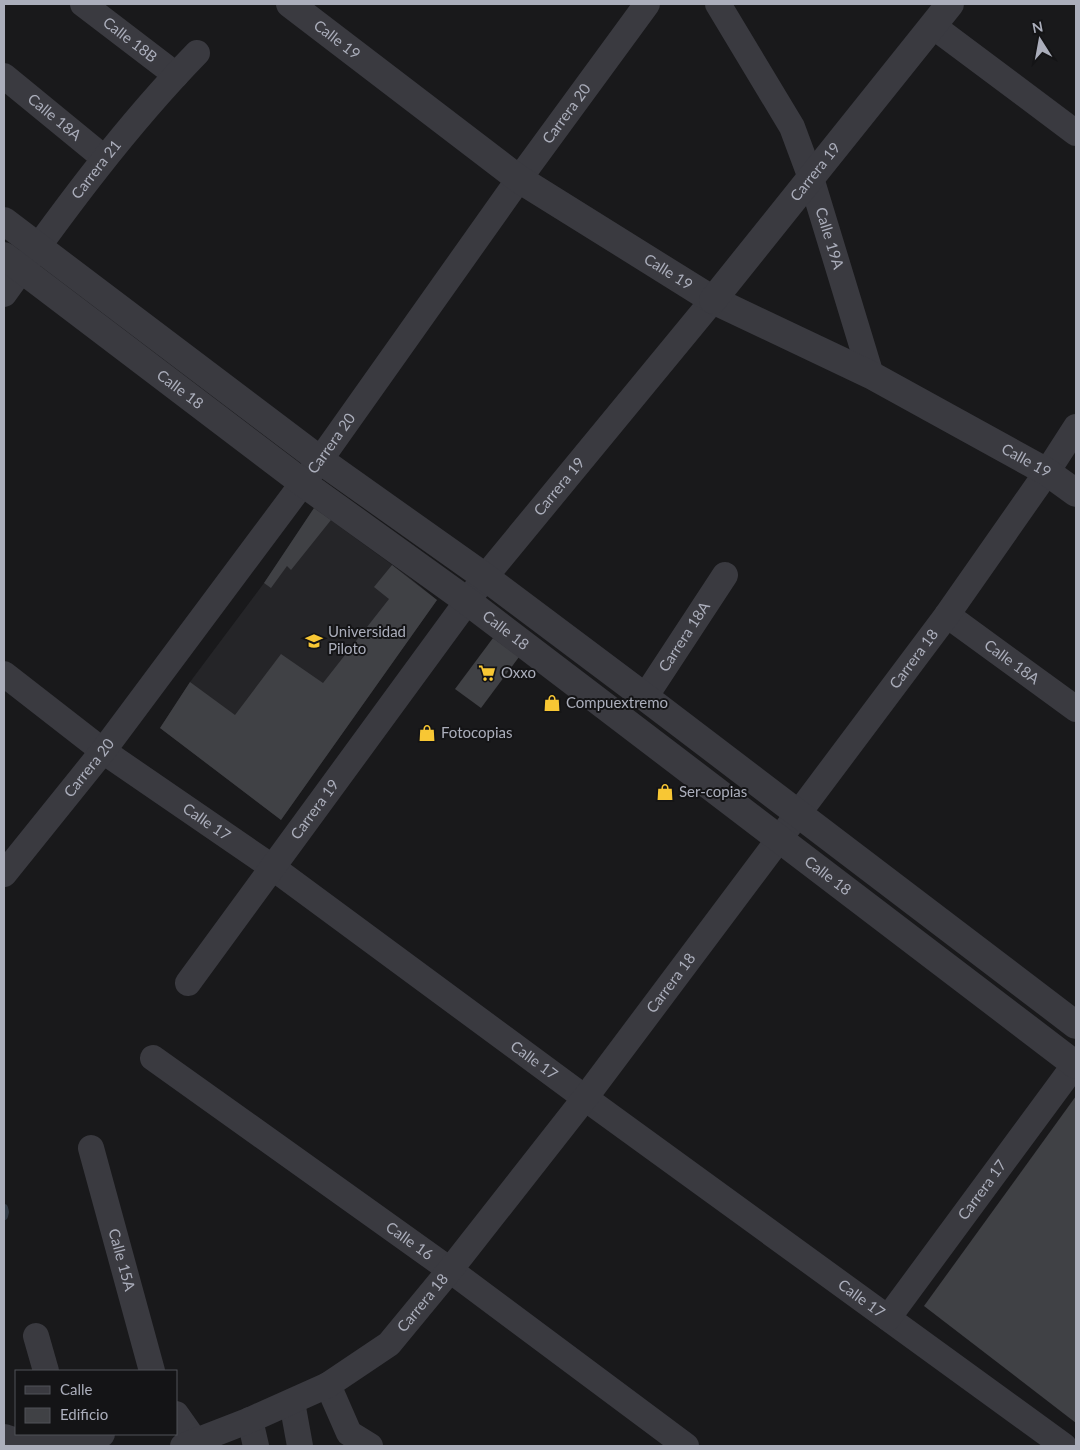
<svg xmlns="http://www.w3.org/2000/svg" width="1080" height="1450" font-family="Lato,sans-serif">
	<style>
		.built { fill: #252528 }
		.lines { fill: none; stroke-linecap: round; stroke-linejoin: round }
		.stream { stroke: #2e3640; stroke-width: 8 }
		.building { fill: #404145 }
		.minor { stroke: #3a3a40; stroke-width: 26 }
		.tertiary { stroke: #3a3a40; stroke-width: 28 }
		.labels { text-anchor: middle; stroke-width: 4; stroke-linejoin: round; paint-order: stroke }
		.street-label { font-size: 15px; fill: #abaebb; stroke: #141416 }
		.poi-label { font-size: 15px; fill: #abaebb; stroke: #141416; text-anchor: start }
	</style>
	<rect width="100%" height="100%" fill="#19191b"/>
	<polygon class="built" points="314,508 409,577 437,600 281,820 160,728 190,682 264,583"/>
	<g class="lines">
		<polyline class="stream" points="4,1208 5,1212 4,1216"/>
	</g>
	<g class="building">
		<polygon points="314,508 331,520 291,570 287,566 271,588 264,583"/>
		<polygon points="392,565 437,600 281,820 160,728 190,682 235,715 281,654 323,683 389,599 374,587"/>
		<polygon points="493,638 519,657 481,708 455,689"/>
		<polygon points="1076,1096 1076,1423 924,1306"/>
	</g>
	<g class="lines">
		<g class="minor">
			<path id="s1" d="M83,4L176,75"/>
			<path id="s2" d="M718,4L792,127L811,178L871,375"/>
			<polyline points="933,26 1076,133"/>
			<path id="s3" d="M4,76L104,158"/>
			<path id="s4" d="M4,294C64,210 125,127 197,53"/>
			<path id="s5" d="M947,615L1076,709"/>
			<path id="s6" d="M4,674L103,751L272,867L585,1098L1064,1446"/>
			<path id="s7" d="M645,697L725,575"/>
			<path id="s8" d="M4,874L103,751L320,460L519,179L647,4"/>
			<path id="s9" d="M188,983L485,577L713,300"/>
			<path id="s10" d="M153,1058L450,1270L686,1446"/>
			<path id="s11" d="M91,1148L152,1371"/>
			<path id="s12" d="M888,1318L1076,1063"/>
			<polyline points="36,1336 46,1371"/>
			<polyline points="328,1385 349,1433 370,1446"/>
			<polyline points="292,1402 300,1446"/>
			<polyline points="176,1414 195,1441"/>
			<polyline points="250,1420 256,1446"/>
			<polyline points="4,1437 26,1444 64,1440 102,1434"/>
			<path id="s13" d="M183,1446L250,1420L328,1385L389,1344L450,1270L585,1098L947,615L1047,472L1076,427"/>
		</g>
		<g class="tertiary">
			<path id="s14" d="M290,4L519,179L713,300L871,375L1047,472L1076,493"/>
			<polyline points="4,221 320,460 485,577 645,697 1076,1025"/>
			<path id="s15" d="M4,256L303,483L467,601L1076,1065"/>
			<path id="s16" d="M713,300L950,4"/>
		</g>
	</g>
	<defs>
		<g id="university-bare" transform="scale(1.35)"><path d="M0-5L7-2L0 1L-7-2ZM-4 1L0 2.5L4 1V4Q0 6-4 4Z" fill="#f8c734" stroke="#141416" stroke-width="2.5" paint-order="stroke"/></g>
		<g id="supermarket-bare" transform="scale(1.35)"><path d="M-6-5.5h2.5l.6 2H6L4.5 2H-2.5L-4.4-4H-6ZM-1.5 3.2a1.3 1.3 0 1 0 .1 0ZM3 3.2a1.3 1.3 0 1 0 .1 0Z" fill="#f8c734" stroke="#141416" stroke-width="2.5" paint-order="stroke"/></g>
		<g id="shop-bare" transform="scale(1.35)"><path d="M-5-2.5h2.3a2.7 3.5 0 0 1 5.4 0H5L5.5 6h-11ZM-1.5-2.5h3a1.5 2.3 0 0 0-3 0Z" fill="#f8c734" stroke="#141416" stroke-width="2.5" paint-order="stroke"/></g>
	</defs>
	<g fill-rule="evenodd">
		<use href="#university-bare" x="314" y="641"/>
		<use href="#supermarket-bare" x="487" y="673"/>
		<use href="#shop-bare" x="552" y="703"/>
		<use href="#shop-bare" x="427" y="733"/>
		<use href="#shop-bare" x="665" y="792"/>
	</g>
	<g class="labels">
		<g class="street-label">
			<text dy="5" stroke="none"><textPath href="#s1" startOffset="59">Calle 18B</textPath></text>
			<text dy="5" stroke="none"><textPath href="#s14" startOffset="59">Calle 19</textPath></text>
			<text dy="5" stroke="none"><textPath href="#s8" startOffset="946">Carrera 20</textPath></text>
			<text dy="5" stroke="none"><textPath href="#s3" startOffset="65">Calle 18A</textPath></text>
			<text dy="5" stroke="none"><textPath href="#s4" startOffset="155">Carrera 21</textPath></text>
			<text dy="5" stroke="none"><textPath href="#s16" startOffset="164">Carrera 19</textPath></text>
			<text dy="5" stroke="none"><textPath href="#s2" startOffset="261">Calle 19A</textPath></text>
			<text dy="5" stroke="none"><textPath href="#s14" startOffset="464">Calle 19</textPath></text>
			<text dy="5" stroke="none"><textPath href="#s15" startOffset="221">Calle 18</textPath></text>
			<text dy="5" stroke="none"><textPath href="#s8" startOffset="541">Carrera 20</textPath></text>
			<text dy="5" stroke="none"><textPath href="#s14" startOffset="869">Calle 19</textPath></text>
			<text dy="5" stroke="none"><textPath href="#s9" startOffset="620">Carrera 19</textPath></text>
			<text dy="5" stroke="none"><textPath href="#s15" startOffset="626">Calle 18</textPath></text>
			<text dy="5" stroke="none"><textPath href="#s7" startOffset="72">Carrera 18A</textPath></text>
			<text dy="5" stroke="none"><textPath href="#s13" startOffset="1094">Carrera 18</textPath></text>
			<text dy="5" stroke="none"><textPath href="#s5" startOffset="80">Calle 18A</textPath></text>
			<text dy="5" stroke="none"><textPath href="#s8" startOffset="136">Carrera 20</textPath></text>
			<text dy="5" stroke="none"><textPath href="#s9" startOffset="215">Carrera 19</textPath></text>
			<text dy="5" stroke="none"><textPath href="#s6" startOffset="251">Calle 17</textPath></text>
			<text dy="5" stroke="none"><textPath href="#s15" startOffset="1031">Calle 18</textPath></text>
			<text dy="5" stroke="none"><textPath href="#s13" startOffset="689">Carrera 18</textPath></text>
			<text dy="5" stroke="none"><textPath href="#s6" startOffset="656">Calle 17</textPath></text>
			<text dy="5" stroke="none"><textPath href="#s12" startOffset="159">Carrera 17</textPath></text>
			<text dy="5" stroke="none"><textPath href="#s10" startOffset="315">Calle 16</textPath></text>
			<text dy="5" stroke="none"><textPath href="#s11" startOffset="116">Calle 15A</textPath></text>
			<text dy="5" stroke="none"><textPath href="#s6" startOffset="1061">Calle 17</textPath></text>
			<text dy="5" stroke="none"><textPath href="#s13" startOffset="284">Carrera 18</textPath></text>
		</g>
		<g class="poi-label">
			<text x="328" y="637">Universidad<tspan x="328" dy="17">Piloto</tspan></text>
			<text x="501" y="678">Oxxo</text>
			<text x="566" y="708">Compuextremo</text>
			<text x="441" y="738">Fotocopias</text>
			<text x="679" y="797">Ser-copias</text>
		</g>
	</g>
	<rect width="1080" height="1450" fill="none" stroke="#abaebb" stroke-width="10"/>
	<rect x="15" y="1370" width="162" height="65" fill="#141416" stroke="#505258"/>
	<rect x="25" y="1386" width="25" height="8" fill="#3a3a40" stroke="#505258"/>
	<text x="60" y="1395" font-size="15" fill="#abaebb">Calle</text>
	<rect x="25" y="1408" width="25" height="15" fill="#404145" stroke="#505258"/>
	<text x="60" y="1420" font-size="15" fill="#abaebb">Edificio</text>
	<g transform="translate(1040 40) rotate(349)" stroke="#141416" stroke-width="4" paint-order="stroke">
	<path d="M0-4L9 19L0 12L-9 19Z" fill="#abaebb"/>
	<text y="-8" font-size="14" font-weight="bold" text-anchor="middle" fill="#abaebb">N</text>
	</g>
</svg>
